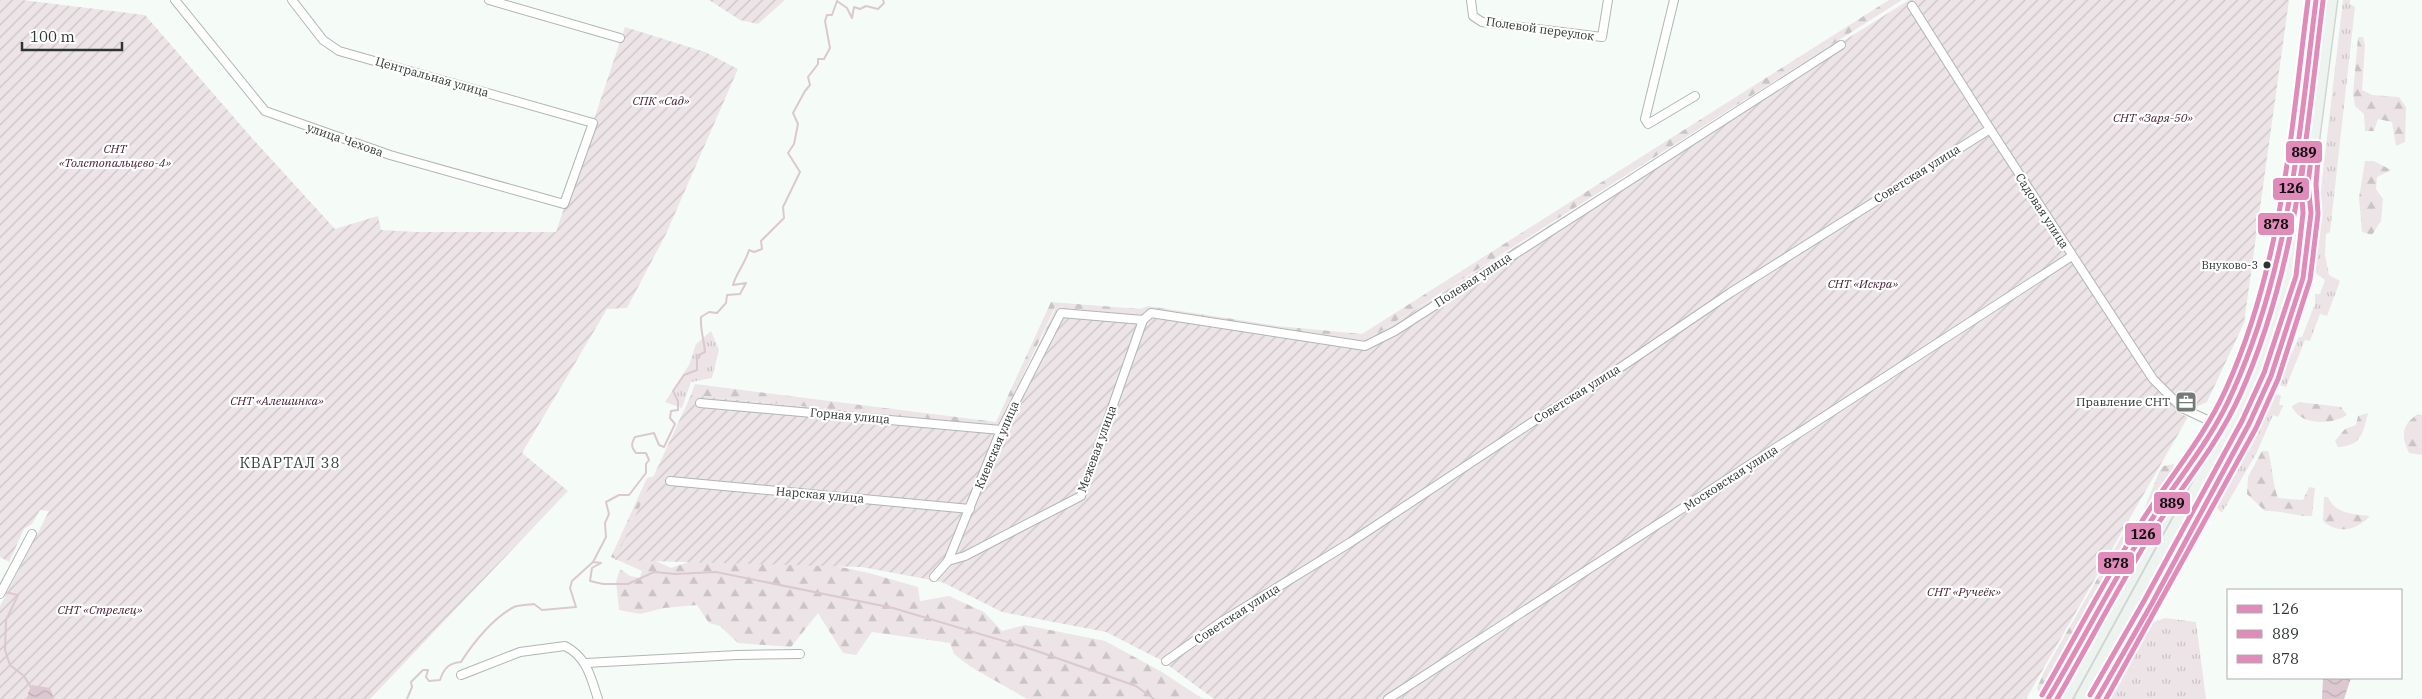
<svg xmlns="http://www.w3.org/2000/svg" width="2422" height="699" font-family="'IBM Plex Serif',serif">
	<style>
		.grass { fill: url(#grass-tufts) }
		.forest { fill: url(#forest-firs) }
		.garden { fill: url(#garden-furrows) }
		.water { fill: url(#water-waves) }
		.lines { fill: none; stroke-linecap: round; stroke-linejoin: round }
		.stream { stroke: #dcc8d0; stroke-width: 2 }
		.minor-casing { stroke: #b0b6b3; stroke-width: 10 }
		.secondary-casing { stroke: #b0b6b3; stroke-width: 14 }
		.primary-casing { stroke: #d1d6d3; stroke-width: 15 }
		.minor { stroke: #fefffe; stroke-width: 8 }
		.secondary { stroke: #f5f9f7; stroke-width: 11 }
		.primary { stroke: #edf4f0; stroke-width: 12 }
		.bus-1-casing { stroke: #fff; stroke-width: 9 }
		.bus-2-casing { stroke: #fff; stroke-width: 9 }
		.bus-3-casing { stroke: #fff; stroke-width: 9 }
		.bus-1 { stroke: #e08bba; stroke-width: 5 }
		.bus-2 { stroke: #e08bba; stroke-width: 5 }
		.bus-3 { stroke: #e08bba; stroke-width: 5 }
		.bus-dot { fill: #2d3530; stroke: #fff; stroke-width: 2 }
		.labels { text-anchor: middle; stroke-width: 4.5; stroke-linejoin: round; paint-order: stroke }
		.bus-label { font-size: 11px; fill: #2d3530; stroke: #fff; text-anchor: end }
		.street-label { font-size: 12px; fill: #2d3530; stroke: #fff }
		.park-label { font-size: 12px; font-style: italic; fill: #441a2f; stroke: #fff }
		.poi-label { font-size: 12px; fill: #2d3530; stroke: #fff; text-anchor: end }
		.quarter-label { font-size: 15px; letter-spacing: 1px; fill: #35463d; stroke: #fff }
		.line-badge { stroke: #fff; stroke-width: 2 }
		.pale-badge-label { font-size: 14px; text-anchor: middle; font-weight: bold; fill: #111 }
	</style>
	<defs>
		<pattern id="grass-tufts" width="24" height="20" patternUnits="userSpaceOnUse" patternTransform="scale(1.25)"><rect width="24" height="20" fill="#ece4e7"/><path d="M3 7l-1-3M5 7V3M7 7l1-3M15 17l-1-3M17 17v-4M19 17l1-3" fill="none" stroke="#cbc4c6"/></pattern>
		<pattern id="forest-firs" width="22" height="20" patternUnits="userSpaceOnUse" patternTransform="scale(1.25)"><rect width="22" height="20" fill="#ece4e7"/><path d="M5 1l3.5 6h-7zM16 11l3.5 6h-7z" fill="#cbc4c6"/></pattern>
		<pattern id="garden-furrows" width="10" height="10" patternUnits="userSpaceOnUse" patternTransform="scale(1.25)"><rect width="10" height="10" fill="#ece4e7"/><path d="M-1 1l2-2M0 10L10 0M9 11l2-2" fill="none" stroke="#cbc4c6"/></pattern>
		<pattern id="water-waves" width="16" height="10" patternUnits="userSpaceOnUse" patternTransform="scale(1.25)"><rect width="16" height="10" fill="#dcc8d0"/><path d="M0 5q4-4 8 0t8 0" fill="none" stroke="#bdacb3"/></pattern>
	</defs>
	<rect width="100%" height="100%" fill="#f5fcf8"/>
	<g class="grass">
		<polygon points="2343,0 2350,0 2350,4 2355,7 2330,232 2326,234 2325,255 2329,275 2340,281 2327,316 2320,314 2310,341 2305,340 2286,387 2279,385 2279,381 2299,337 2302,337 2315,304 2315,294 2320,294 2325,280 2314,272 2322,180"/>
		<polygon points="711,331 719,350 712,378 691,382 682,408 665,402 689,365 696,344"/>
		<polygon points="2279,394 2281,396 2279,404 2283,406 2278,417 2273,415 2257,452 2222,513 2217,508 2216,502 2265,410 2268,411 2274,396"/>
		<polygon points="2165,618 2196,622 2206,699 2106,699 2148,627 2156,621"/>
	</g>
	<g class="forest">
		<polygon points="1889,0 1902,0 1365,341 1278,331 1225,481 1144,316 1055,307 999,426 691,395 695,384 996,422 1051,302 1140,309 1148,306 1278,326 1362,334"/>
		<polygon points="2358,37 2363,37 2365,45 2362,90 2372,95 2399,97 2406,107 2405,142 2396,146 2392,122 2378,119 2374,131 2365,131 2364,114 2355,106 2353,94"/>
		<polygon points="2365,161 2374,161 2391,170 2377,177 2376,189 2383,199 2381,221 2372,235 2362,232 2359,198"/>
		<path d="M2299,402L2341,407L2347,415C2332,425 2299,426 2292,406Z"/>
		<path d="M2368,413C2363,432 2362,446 2338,447L2335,441L2345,429L2356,425L2358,416Z"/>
		<path d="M2418,414L2422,415V455L2409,453C2401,436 2401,425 2418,414Z"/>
		<path d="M2262,451H2268C2273,467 2272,483 2278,498L2303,500L2309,487L2315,488L2312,516C2295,517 2282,510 2265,511L2247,494L2248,477Z"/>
		<polygon points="2174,464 2173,470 2119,555 2052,675 2039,693 2037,688 2045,670 2126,529 2141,517 2159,472 2163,466"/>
		<polygon points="659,475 643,555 671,568 704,557 817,562 869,573 918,587 920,601 949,596 984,612 1002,631 1025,625 1105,641 1162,672 1203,699 1027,699 971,667 954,654 950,643 872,632 856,655 843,653 818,613 791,647 738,643 720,626 709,623 697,605 664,608 640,614 619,610 616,582 620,569 630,576 640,578 642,571 611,557 647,478"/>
		<path d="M2324,497H2328C2335,514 2353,514 2370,516C2357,530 2339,535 2323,521Z"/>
	</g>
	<g class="garden">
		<polygon points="0,0 22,0 145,15 251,137 335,229 378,216 381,230 416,232 556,232 625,27 705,52 738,69 666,234 627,308 607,309 522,453 568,491 370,699 0,699 0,606 49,511 40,510 32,524 24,529 9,562 0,557"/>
		<polygon points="709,0 785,0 758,24 740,20"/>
		<polygon points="1909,0 2289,0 2244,323 2207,402 2181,414 2188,417 2026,699 1214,699 1161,660 1106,632 1002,612 942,582 862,567 615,560 691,395 1000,427 1056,307 1365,341"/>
	</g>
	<g class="water">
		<polygon points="2323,678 2351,678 2344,699 2322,699"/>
		<polygon points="32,685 50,688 54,699 28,699 28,693"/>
	</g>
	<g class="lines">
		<g class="stream">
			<polyline points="593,562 601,563 592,568 590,581 603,584 628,584 654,572 675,574 716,572 893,608 1034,650 1136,686 1154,699"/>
			<polyline points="5,592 18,595 6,620 5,650 10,665 24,676 32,689"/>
			<path d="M407,699L412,687L411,682L423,670H428L426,677L429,681L440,680C444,668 449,663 461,662C473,643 493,618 514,607C519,605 528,605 534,604L542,610L576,607L570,588L572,581L593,562L606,537L605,523L609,514L606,502L619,495H629L646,473V464L649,460L646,453H636C631,447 631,444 635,437L654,433L659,445L664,447L675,424L670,418L671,411L678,410V401L673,391L684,375L697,370V356L705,352C704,339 700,330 701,317L709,312L717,313L726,303L727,295L740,294L746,283L733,285C736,273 745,264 749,250L754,252L762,249L761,241L784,218L783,207L800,172L788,153L794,144L798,124L793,113L805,91L810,85L808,77L818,64V59H824L830,48L825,21L827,15H832L837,1L847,8L852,18L854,7L860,9L866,6L878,9L884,3L883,0"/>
		</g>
		<g class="minor-casing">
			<g id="minor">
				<polyline points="175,0 265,111 390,155 564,204 593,123 339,51 323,40 292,0"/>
				<polyline points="489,0 620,38"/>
				<polyline points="1471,0 1473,16 1482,22 1602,37 1608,0"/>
				<polyline points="1674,0 1645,119 1648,124 1695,96"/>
				<polyline points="1912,6 1990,129 2153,379 2182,408 2216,424"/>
				<polyline points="700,403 1001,430"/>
				<polyline points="670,481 970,509"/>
				<polyline points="948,561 965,556 1081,496 1143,320"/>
				<polyline points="934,577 948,561 1001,430 1061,313 1143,320 1151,313 1365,346 1395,331 1841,45"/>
				<polyline points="0,594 32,534"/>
				<polyline points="1166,661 1221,622 1351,542 1540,417 1605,378 1730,293 1990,129"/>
				<polyline points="586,663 737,655 800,654"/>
				<path d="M461,675L520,652L565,646C587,657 591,678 598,699"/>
				<polyline points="1388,699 2072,256"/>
			</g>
		</g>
		<g class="secondary-casing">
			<g id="secondary">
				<polyline points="2048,699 2130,554 2189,465"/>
				<path d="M2097,699C2132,639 2166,578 2199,517C2248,426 2323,297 2309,191"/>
			</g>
		</g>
		<g class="primary-casing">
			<g id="primary">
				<path d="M2065,699L2216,424C2233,390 2250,355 2262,319C2296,217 2302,106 2316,0"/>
				<polyline points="2081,699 2234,420 2271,338 2287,290 2303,216 2331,0"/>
			</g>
		</g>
		<use href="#minor" class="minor"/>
		<use href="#secondary" class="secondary"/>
		<use href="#primary" class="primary"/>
		<g class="bus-1-casing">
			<g id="bus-1">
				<path d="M2048,699C2081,643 2111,585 2145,530C2174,483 2211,442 2233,391C2290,265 2299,135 2316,0"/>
				<polyline points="2097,699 2151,605 2249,424 2271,376 2303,278 2311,213 2308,184 2311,159"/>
			</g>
		</g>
		<g class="bus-2-casing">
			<g id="bus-2">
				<path d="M2057,699C2089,644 2118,587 2152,533C2181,487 2217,446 2240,395C2297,268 2306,137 2323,1"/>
				<polyline points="2106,699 2256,428 2278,379 2310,280 2318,214 2316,184 2318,160"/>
			</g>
		</g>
		<g class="bus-3-casing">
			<g id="bus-3">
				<path d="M2042,695C2075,638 2105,579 2140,524C2169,478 2204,438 2226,389C2282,265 2291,133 2308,0"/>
				<polyline points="2090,695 2144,601 2242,421 2264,373 2296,276 2303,213 2301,184 2304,158"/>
			</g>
		</g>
		<use href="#bus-1" class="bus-1"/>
		<use href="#bus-2" class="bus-2"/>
		<use href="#bus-3" class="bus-3"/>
	</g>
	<defs>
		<g id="office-square" transform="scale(1.125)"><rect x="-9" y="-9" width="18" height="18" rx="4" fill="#737b76" stroke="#fff"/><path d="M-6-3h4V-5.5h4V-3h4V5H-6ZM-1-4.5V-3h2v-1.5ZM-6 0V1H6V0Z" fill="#fff"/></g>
	</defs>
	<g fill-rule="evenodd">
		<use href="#office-square" x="2186" y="402"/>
	</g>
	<circle class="bus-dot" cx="2267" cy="265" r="4.5"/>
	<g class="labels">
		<g class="bus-label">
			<text x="2258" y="269">Внуково-3</text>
		</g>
		<g class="street-label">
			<text transform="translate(1540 29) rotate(8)" y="4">Полевой переулок</text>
			<text transform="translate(432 77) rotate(16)" y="4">Центральная улица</text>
			<text transform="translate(345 140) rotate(19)" y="4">улица Чехова</text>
			<text transform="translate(1917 174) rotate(-32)" y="4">Советская улица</text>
			<text transform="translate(2042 211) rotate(57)" y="4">Садовая улица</text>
			<text transform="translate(1473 280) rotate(-33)" y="4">Полевая улица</text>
			<text transform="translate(1577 394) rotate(-32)" y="4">Советская улица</text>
			<text transform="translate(850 416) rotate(5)" y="4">Горная улица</text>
			<text transform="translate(997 445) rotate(-67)" y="4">Киевская улица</text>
			<text transform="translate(1097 449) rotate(-70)" y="4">Межевая улица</text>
			<text transform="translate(1731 478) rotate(-33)" y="4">Московская улица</text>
			<text transform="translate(820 495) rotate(5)" y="4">Нарская улица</text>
			<text transform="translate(1237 614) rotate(-33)" y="4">Советская улица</text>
		</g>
		<g class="park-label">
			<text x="661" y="105">СПК «Сад»</text>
			<text x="2153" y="122">СНТ «Заря-50»</text>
			<text x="115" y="153">СНТ<tspan x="115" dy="14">«Толстопальцево-4»</tspan></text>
			<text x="1863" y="288">СНТ «Искра»</text>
			<text x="277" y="405">СНТ «Алешинка»</text>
			<text x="1964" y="596">СНТ «Ручеёк»</text>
			<text x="100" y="614">СНТ «Стрелец»</text>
		</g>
		<g class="poi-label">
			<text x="2170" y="406">Правление СНТ</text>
		</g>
		<g class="quarter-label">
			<text x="290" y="468">КВАРТАЛ 38</text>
		</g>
	</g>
	<g class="line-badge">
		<rect x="2285" y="140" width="38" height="24" rx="5" fill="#e08bba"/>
		<rect x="2272" y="177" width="38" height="24" rx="5" fill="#e08bba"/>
		<rect x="2257" y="212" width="38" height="24" rx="5" fill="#e08bba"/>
		<rect x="2153" y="491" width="38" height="24" rx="5" fill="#e08bba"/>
		<rect x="2124" y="522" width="38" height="24" rx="5" fill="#e08bba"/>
		<rect x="2097" y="551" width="38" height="24" rx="5" fill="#e08bba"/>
	</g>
	<g class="pale-badge-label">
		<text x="2304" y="157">889</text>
		<text x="2291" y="193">126</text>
		<text x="2276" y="229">878</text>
		<text x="2172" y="508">889</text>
		<text x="2143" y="539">126</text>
		<text x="2116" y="568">878</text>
	</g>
	<rect x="2227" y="589" width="175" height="90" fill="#ffffff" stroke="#abaeac"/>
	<rect x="2237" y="605" width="25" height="8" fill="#e08bba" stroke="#abaeac"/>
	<text x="2272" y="614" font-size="15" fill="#2d3530">126</text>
	<rect x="2237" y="630" width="25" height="8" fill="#e08bba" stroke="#abaeac"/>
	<text x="2272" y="639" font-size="15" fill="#2d3530">889</text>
	<rect x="2237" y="655" width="25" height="8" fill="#e08bba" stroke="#abaeac"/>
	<text x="2272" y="664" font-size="15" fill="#2d3530">878</text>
	<path d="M22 42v8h100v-8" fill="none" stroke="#2d3530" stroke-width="2.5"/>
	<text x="30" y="42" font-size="15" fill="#2d3530" stroke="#ffffff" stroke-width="4" paint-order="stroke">100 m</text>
</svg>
